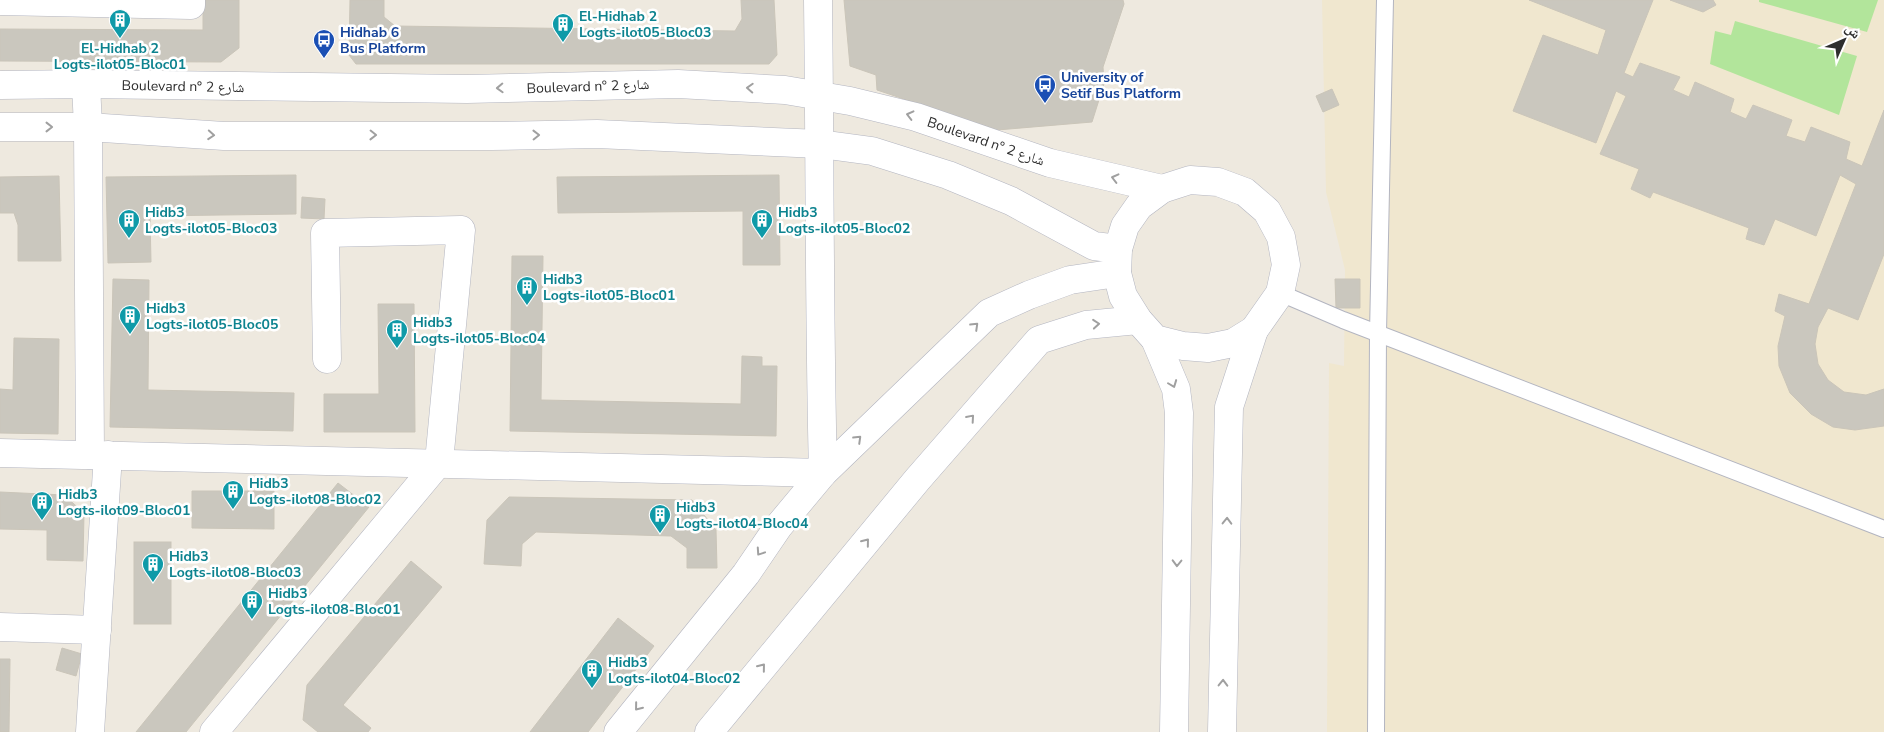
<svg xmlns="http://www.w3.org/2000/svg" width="1884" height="732" font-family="'Nunito Sans','Noto Naskh Arabic',sans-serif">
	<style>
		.education { fill: #f0e7cf }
		.green { fill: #b2e59b }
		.building { fill: #cac7be; stroke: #cac5b9 }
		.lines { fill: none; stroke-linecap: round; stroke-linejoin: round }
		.lane-casing { stroke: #b3b5c0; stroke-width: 18 }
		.street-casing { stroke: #b3b5c0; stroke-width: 29 }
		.secondary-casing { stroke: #b3b5c0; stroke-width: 29 }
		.lane { stroke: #fff; stroke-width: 16 }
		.street { stroke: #fff; stroke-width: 28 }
		.secondary { stroke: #fff; stroke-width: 28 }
		.oneway { stroke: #a0a0a0 }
		.labels { text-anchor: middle; stroke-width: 5; stroke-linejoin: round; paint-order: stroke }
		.culture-label { font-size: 14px; font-weight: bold; fill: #0d838f; stroke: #fff; text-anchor: start }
		.transit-label { font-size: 14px; font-weight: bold; fill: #164399; stroke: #fff; text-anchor: start }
		.street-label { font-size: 14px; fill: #2d2d2d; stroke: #fff }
	</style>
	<rect width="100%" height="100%" fill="#eee9df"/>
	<polygon class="education" points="1322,0 1884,0 1884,732 1327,732 1329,363 1344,366 1345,270 1326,192"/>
	<g class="green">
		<polygon points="1759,0 1878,0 1867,32 1759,2"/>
		<polygon points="1735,21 1857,56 1839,115 1710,64 1715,31 1731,35"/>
	</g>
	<g class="building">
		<polygon points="203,0 239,0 239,48 221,62 0,61 0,29 203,30"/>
		<polygon points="350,0 384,0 384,17 395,26 735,31 742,19 741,0 774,0 777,55 769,64 356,64 349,55"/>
		<polygon points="844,0 1123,0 1124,4 1103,67 1104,84 1092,122 997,130 877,90 876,75 850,66"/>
		<polygon points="1529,0 1653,0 1624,73 1633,77 1640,63 1680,77 1673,90 1689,97 1695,82 1734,99 1730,112 1746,119 1753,105 1792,120 1786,136 1805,142 1811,127 1850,142 1846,159 1862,166 1884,110 1884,254 1858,320 1828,308 1818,327 1815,344 1818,364 1828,380 1844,392 1866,395 1884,389 1884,426 1855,430 1833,427 1811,414 1790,393 1779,366 1778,346 1785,316 1775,311 1779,294 1809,304 1856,184 1840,175 1816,236 1775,219 1764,245 1746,239 1749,228 1653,192 1650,198 1631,189 1639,169 1600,154 1626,96 1616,91 1596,143 1513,111 1543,35 1598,55 1606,30"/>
		<polygon points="1670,0 1713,0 1716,5 1703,12"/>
		<polygon points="1332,89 1339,105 1323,112 1316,96"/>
		<polygon points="296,175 296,214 150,216 151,262 108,263 106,177"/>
		<polygon points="779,175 780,265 743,265 743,211 558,213 557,177"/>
		<polygon points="59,176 61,261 18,261 18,225 14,213 0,213 0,177"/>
		<polygon points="302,197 325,199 324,219 301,218"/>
		<polygon points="512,256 543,256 541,400 741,404 742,356 762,357 762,366 777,366 776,436 510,431"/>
		<polygon points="113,279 149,280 148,390 294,393 293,431 110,427"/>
		<polygon points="1335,279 1360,279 1360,308 1336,308"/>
		<polygon points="378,304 414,304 415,432 324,432 324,394 379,394"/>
		<polygon points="14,338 59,339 58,434 0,433 0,389 13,390"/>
		<polygon points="338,483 369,507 186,732 136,732"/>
		<polygon points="192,491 274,491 274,529 192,528"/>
		<polygon points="0,492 64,495 84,513 83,561 47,560 47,530 0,529"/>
		<polygon points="509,497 692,500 716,530 717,568 687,568 687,548 671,536 536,532 522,544 521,566 484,564 487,520"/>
		<rect x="134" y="542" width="37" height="82"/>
		<polygon points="411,561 442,587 343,705 371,728 368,732 318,732 303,720 307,685"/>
		<polygon points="618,618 654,646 588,732 530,732"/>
		<polygon points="62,648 82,654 76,676 56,670"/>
		<polygon points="0,659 10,659 9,732 0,732"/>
	</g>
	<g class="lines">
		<g class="lane-casing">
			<g id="lane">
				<polyline points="1280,293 1343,320 1884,529"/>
				<polyline points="1376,732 1378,333 1385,0"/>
			</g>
		</g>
		<g class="street-casing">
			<g id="street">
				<polyline points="0,1 191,5 191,0"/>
				<polyline points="86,84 88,127 90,455"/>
				<path d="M0,453L823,473C819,315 820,158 818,0"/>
				<polyline points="0,627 97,630"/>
				<polyline points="90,732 108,455"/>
				<polyline points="214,732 439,462 461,230 325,233 327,359"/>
			</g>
		</g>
		<g class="secondary-casing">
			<g id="secondary">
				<polyline points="0,85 86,84 467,89 678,84 785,90 850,101 916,117 1050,163 1162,189"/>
				<polyline points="0,127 88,127 224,136 491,136 597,134 820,144 872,151 948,175 1011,201 1094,246 1118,249"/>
				<polygon points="1190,180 1218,182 1245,192 1267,211 1281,237 1286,265 1280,293 1254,330 1233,343 1208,348 1183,346 1155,339 1138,320 1123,296 1117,273 1118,249 1125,226 1139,206 1162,189"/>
				<polyline points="1155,339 1176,389 1179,413 1174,732"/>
				<polyline points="618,732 746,574 778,527 823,473 989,313 1029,295 1070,280 1117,273"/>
				<polyline points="709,732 917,480 1039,340 1086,325 1138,320"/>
				<polyline points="1222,732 1229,407 1254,330"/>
			</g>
		</g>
		<use href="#lane" class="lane"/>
		<use href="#street" class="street"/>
		<use href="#secondary" class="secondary"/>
	</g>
	<defs><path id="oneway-chevron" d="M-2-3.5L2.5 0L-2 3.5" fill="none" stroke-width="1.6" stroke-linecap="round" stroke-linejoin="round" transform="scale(1.25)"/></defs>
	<g class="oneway">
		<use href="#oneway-chevron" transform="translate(500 88) rotate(178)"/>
		<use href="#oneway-chevron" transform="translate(750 88) rotate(-177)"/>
		<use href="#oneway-chevron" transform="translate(910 115) rotate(-166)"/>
		<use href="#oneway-chevron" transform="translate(49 127)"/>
		<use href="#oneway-chevron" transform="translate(211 135) rotate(4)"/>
		<use href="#oneway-chevron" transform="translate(373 135) rotate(1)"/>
		<use href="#oneway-chevron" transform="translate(536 135) rotate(-1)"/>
		<use href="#oneway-chevron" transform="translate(1115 178) rotate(-166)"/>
		<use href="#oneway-chevron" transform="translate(1096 324) rotate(-5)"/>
		<use href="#oneway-chevron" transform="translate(975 326) rotate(-44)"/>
		<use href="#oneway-chevron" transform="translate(1173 384) rotate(69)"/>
		<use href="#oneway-chevron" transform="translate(971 418) rotate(-49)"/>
		<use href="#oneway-chevron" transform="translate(858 439) rotate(-44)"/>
		<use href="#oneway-chevron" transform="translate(1227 521) rotate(-89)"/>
		<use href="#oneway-chevron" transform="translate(866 542) rotate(-51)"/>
		<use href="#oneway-chevron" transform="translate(760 552) rotate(124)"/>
		<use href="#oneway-chevron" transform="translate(1177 563) rotate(91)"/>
		<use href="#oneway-chevron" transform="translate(762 667) rotate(-51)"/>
		<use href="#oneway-chevron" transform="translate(1223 683) rotate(-89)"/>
		<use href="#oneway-chevron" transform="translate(638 707) rotate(129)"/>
	</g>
	<defs>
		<g id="building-pin" transform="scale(1.125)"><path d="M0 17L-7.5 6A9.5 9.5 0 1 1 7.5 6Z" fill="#0f9aa8" stroke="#fff"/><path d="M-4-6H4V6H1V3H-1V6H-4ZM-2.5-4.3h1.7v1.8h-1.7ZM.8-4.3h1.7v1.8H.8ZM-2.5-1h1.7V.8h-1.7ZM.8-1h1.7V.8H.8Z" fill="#fff"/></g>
		<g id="bus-pin" transform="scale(1.125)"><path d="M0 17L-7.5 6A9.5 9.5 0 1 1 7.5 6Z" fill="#1a4fb4" stroke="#fff"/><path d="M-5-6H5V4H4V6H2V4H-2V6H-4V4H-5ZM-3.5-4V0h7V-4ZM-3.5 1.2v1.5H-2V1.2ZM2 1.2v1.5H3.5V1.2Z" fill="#fff"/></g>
	</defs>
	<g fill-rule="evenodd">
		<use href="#building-pin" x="120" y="20"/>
		<use href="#building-pin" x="563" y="24"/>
		<use href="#bus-pin" x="324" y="40"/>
		<use href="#bus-pin" x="1045" y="85"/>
		<use href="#building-pin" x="129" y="220"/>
		<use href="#building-pin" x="762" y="220"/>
		<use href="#building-pin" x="527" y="287"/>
		<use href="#building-pin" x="130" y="316"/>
		<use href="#building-pin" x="397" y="330"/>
		<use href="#building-pin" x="233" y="491"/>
		<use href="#building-pin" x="42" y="502"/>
		<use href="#building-pin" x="660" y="515"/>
		<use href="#building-pin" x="153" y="564"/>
		<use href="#building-pin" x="252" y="601"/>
		<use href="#building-pin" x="592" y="670"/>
	</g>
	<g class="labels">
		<g class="culture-label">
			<text x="579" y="21">El-Hidhab 2<tspan x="579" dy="16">Logts-ilot05-Bloc03</tspan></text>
			<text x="120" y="53" text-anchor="middle">El-Hidhab 2<tspan x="120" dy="16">Logts-ilot05-Bloc01</tspan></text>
			<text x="145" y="217">Hidb3<tspan x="145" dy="16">Logts-ilot05-Bloc03</tspan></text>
			<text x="778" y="217">Hidb3<tspan x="778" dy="16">Logts-ilot05-Bloc02</tspan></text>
			<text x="543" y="284">Hidb3<tspan x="543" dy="16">Logts-ilot05-Bloc01</tspan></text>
			<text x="146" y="313">Hidb3<tspan x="146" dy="16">Logts-ilot05-Bloc05</tspan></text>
			<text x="413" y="327">Hidb3<tspan x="413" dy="16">Logts-ilot05-Bloc04</tspan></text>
			<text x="249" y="488">Hidb3<tspan x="249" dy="16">Logts-ilot08-Bloc02</tspan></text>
			<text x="58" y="499">Hidb3<tspan x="58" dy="16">Logts-ilot09-Bloc01</tspan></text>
			<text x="676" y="512">Hidb3<tspan x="676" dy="16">Logts-ilot04-Bloc04</tspan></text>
			<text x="169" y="561">Hidb3<tspan x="169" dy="16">Logts-ilot08-Bloc03</tspan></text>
			<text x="268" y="598">Hidb3<tspan x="268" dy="16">Logts-ilot08-Bloc01</tspan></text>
			<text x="608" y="667">Hidb3<tspan x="608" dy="16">Logts-ilot04-Bloc02</tspan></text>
		</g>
		<g class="transit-label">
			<text x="340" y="37">Hidhab 6<tspan x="340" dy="16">Bus Platform</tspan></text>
			<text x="1061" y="82">University of<tspan x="1061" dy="16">Setif Bus Platform</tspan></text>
		</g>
		<g class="street-label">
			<text transform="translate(183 86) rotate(1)" y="5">Boulevard n° شارع 2</text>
			<text transform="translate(588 86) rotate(-2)" y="5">Boulevard n° شارع 2</text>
			<text transform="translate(986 141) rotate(19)" y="5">Boulevard n° شارع 2</text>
		</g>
	</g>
	<g transform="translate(1844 40) rotate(45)" stroke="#ffffff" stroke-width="4" paint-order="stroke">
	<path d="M0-4L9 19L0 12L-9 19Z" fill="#2d2d2d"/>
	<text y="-8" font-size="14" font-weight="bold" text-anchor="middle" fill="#2d2d2d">ش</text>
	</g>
</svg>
